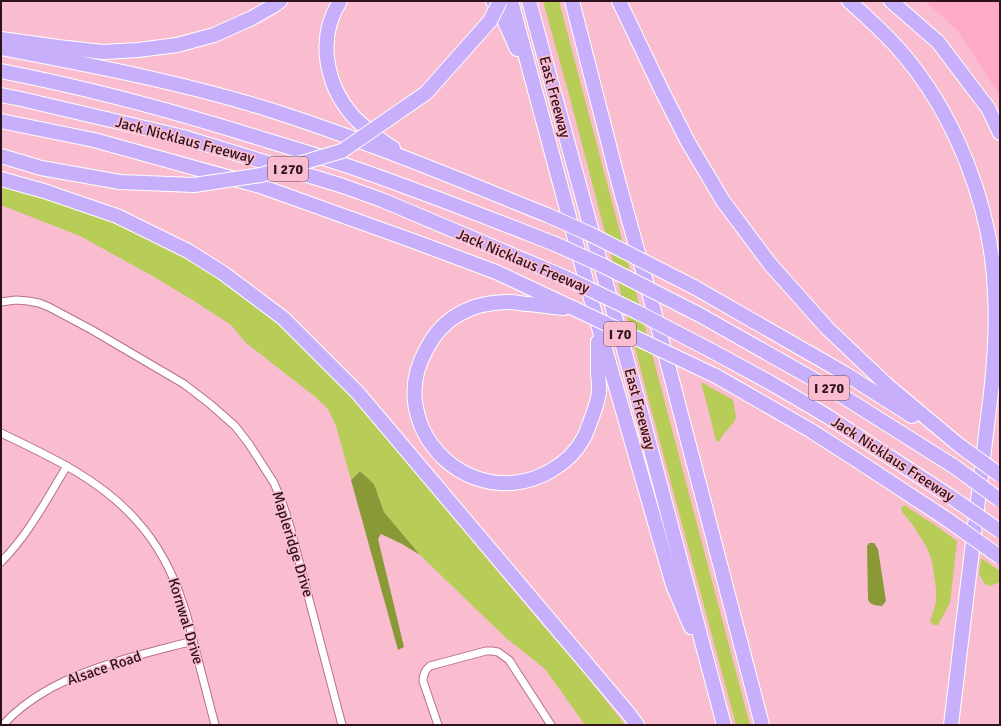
<svg xmlns="http://www.w3.org/2000/svg" width="1001" height="726" font-family="Signika,sans-serif">
	<style>
		.built { fill: #ffabc6 }
		.green { fill: #b7cd58 }
		.forest { fill: #889936 }
		.lines { fill: none; stroke-linecap: round; stroke-linejoin: round }
		.street-casing { stroke: #b67088; stroke-width: 9 }
		.highway-casing { stroke: #fff; stroke-width: 16 }
		.street { stroke: #fff; stroke-width: 7 }
		.highway { stroke: #c7affb; stroke-width: 14 }
		.highway-bridge-casing { stroke: #fff; stroke-width: 16; stroke-linecap: butt }
		.highway-bridge { stroke: #c7affb; stroke-width: 14 }
		.labels { text-anchor: middle; stroke-width: 3.5; stroke-linejoin: round; paint-order: stroke }
		.shield { fill: #fabdd0; stroke: #6a4552; stroke-width: 1 }
		.shield-label { font-size: 14px; font-weight: bold; fill: #2d121c }
		.street-label { font-size: 15px; fill: #2d121c; stroke: #fabdd0 }
	</style>
	<rect width="100%" height="100%" fill="#fabdd0"/>
	<polygon class="built" points="925,1 1000,1 1000,96 958,31"/>
	<g class="green">
		<polygon points="543,1 559,1 750,725 736,725 646,390 572,106"/>
		<polygon points="1,183 103,216 205,265 288,330 322,363 391,444 539,621 585,674 625,725 585,725 545,669 505,637 420,555 384,512 374,484 360,471 351,480 336,426 328,409 313,395 287,375 245,342 231,325 194,301 156,278 80,236 1,205"/>
		<polygon points="701,382 733,400 736,417 734,422 723,435 719,442 716,440"/>
		<polygon points="904,505 938,527 957,541 950,603 938,625 934,625 930,622 936,602 936,589 932,561 926,546 912,524 902,512 901,508"/>
		<polygon points="981,558 1000,571 1000,582 990,586 985,584 979,574"/>
	</g>
	<g class="forest">
		<polygon points="360,471 374,484 384,512 420,555 402,544 381,534 378,539 404,647 398,650 351,480"/>
		<path d="M869,543H874L878,549L886,601L882,606C876,605 870,606 868,599L867,546Z"/>
	</g>
	<g class="lines">
		<g class="street-casing">
			<g id="street">
				<polyline points="1,302 16,300 28,301 39,303 49,307 92,330 184,384 210,404 235,426 249,444 274,483 282,502 289,523 342,725"/>
				<path d="M1,433C49,456 100,479 136,520C159,545 174,575 184,607C189,620 191,635 195,648C202,674 208,699 215,725"/>
				<path d="M1,562C29,534 46,500 67,466"/>
				<path d="M3,725C17,709 33,698 51,688C96,664 144,654 193,641"/>
				<path d="M438,725L423,681C423,674 425,670 430,666L486,651H492L498,652L509,660L551,725"/>
			</g>
		</g>
		<g class="highway-casing">
			<g id="highway">
				<path d="M340,1C317,37 325,83 352,115C358,122 366,128 373,133C379,139 386,144 393,148"/>
				<polyline points="493,1 501,13 517,49"/>
				<polyline points="511,1 597,321 673,585 691,627"/>
				<polyline points="529,1 638,401 724,725"/>
				<polyline points="572,1 619,184 654,311 762,725"/>
				<polyline points="619,1 662,91 688,142 723,201 770,264 827,328 887,385 960,446"/>
				<path d="M849,1C866,16 882,31 897,47C955,112 992,207 995,293C997,323 995,353 992,384L951,725"/>
				<polyline points="891,1 938,42 988,108 1000,133"/>
				<polyline points="1,39 58,47 103,52 138,50 177,45 214,35 252,18 273,6 280,1"/>
				<path d="M1,48C90,65 180,82 267,109C362,139 455,178 547,215"/>
				<path d="M1,71C78,86 155,106 230,129C268,141 307,152 345,165C416,189 486,217 555,244"/>
				<polyline points="1,95 21,99 183,137 343,186 382,200 564,277"/>
				<polyline points="1,121 94,140 260,186 416,242 496,272 575,309"/>
				<polyline points="1,156 41,168 120,182"/>
				<polyline points="1,179 44,191 117,216 188,251 223,273 283,318 358,393 629,714 637,725"/>
				<polyline points="694,287 844,373 912,416"/>
				<path d="M564,308C552,307 540,305 528,304C522,304 516,302 510,302C473,302 443,316 426,350C417,366 413,384 415,402C416,411 419,420 422,428C445,478 504,499 552,470C564,463 576,452 583,439C586,435 587,429 589,425C593,415 597,404 599,393C599,387 599,381 598,375C598,364 598,353 598,342"/>
				<polyline points="700,315 836,392 955,467"/>
				<polyline points="710,350 769,382 827,416 951,497"/>
				<polyline points="716,376 810,430 855,459 948,520"/>
			</g>
		</g>
		<use href="#street" class="street"/>
		<use href="#highway" class="highway"/>
		<g class="highway-bridge-casing">
			<g id="highway-bridge">
				<polyline points="120,182 194,185 261,175 342,151 426,93 490,21 500,1"/>
				<polyline points="547,215 590,234 694,287"/>
				<polyline points="555,244 604,266 700,315"/>
				<polyline points="564,277 637,312 710,350"/>
				<polyline points="575,309 716,376"/>
				<polyline points="960,446 1000,475"/>
				<polyline points="955,467 1000,500"/>
				<polyline points="951,497 1000,531"/>
				<polyline points="948,520 1000,557"/>
			</g>
		</g>
		<use href="#highway-bridge" class="highway-bridge"/>
	</g>
	<g class="labels">
		<g class="shield">
			<rect x="268" y="157" width="40" height="24" rx="3"/>
			<rect x="604" y="322" width="32" height="24" rx="3"/>
			<rect x="809" y="376" width="40" height="24" rx="3"/>
		</g>
		<g class="shield-label">
			<text x="288" y="174">I 270</text>
			<text x="620" y="339">I 70</text>
			<text x="829" y="393">I 270</text>
		</g>
		<g class="street-label">
			<text transform="translate(555 97) rotate(75)" y="5">East Freeway</text>
			<text transform="translate(185 140) rotate(15)" y="5">Jack Nicklaus Freeway</text>
			<text transform="translate(523 261) rotate(23)" y="5">Jack Nicklaus Freeway</text>
			<text transform="translate(640 409) rotate(75)" y="5">East Freeway</text>
			<text transform="translate(893 459) rotate(33)" y="5">Jack Nicklaus Freeway</text>
			<text transform="translate(293 544) rotate(73)" y="5">Mapleridge Drive</text>
			<text transform="translate(186 621) rotate(73)" y="5">Kornwal Drive</text>
			<text transform="translate(104 668) rotate(-19)" y="5">Alsace Road</text>
		</g>
	</g>
	<rect width="1001" height="726" fill="none" stroke="#2d121c" stroke-width="4"/>
</svg>
